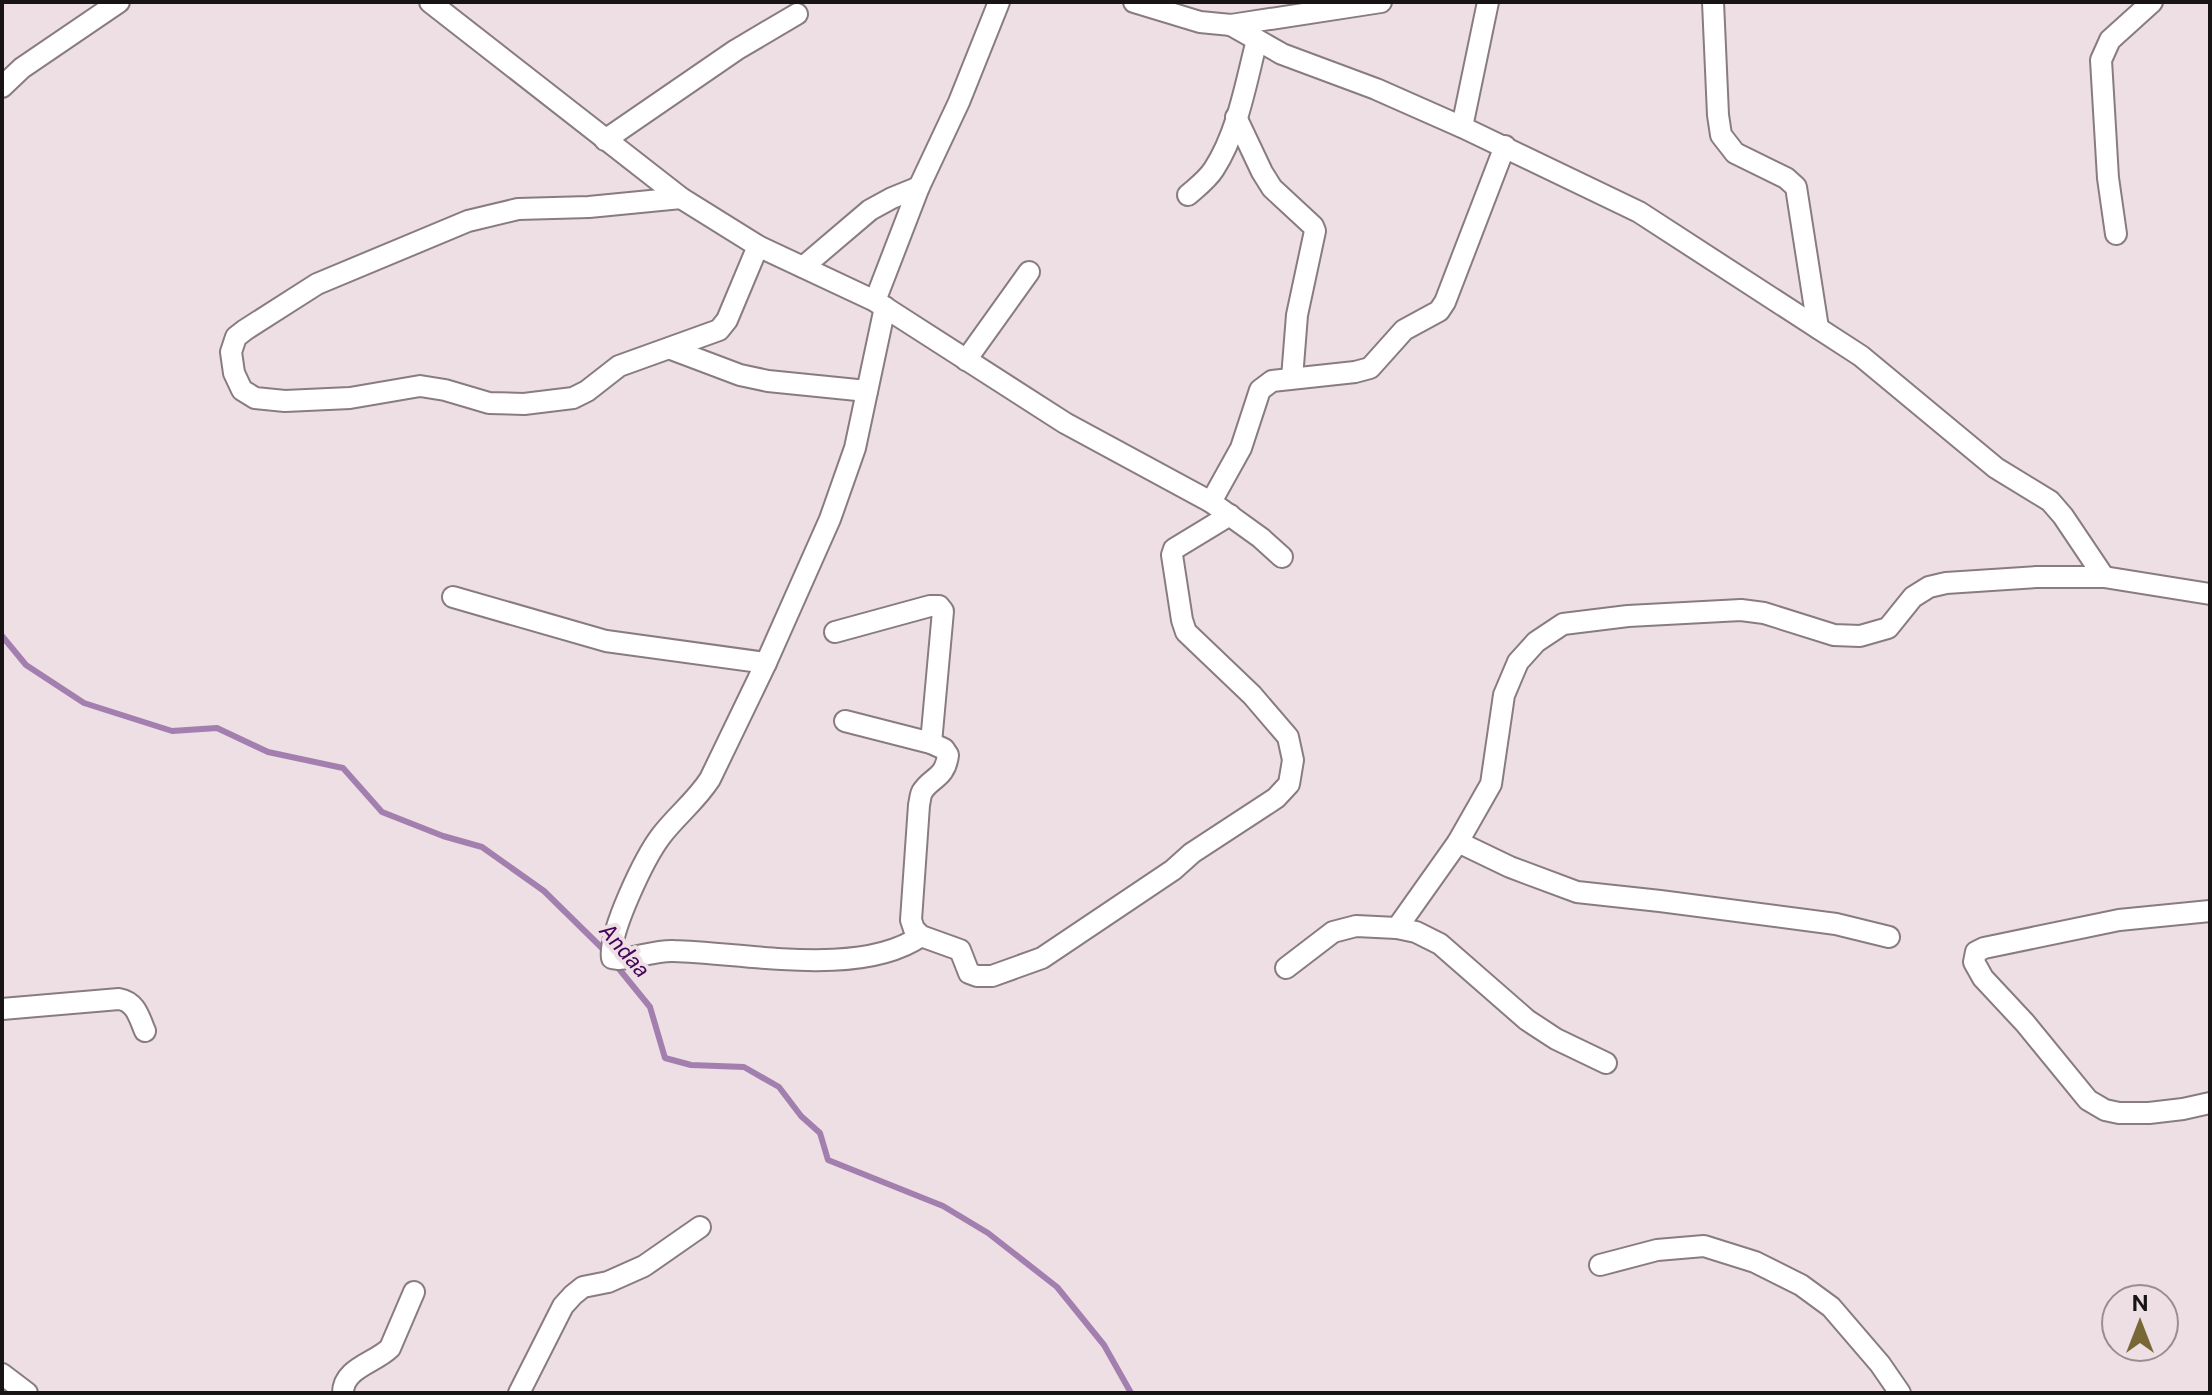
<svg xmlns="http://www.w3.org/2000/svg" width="2212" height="1395" font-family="'Public Sans',sans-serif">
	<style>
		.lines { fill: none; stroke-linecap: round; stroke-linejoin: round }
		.stream { stroke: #a37faf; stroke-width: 6 }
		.minor-casing { stroke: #897c81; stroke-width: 24 }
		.minor { stroke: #fff; stroke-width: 20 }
		.labels { text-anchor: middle; stroke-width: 8; stroke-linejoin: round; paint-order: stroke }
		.water-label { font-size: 22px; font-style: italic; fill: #440457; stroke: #eddfe3 }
	</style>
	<rect width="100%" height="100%" fill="#eddfe3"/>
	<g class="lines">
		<g class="stream">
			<polyline points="2,636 26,665 84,703 172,731 217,728 268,752 343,768 382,812 443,836 482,847 544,891 606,952"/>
			<polyline points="615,964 650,1007 665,1058 691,1065 744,1067 779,1087 801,1116 820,1133 828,1160 943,1206 988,1233 1057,1287 1104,1345 1131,1393"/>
		</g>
		<g class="minor-casing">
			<g id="minor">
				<polyline points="430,2 681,198 758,246 875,301 1065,423 1211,502 1261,538 1282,557"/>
				<polyline points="1134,2 1200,22 1231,25 1381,2"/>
				<polyline points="1713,2 1718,115 1721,135 1735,153 1786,178 1796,187 1818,328"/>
				<polyline points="1231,25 1282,54 1376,89 1462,127 1639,212 1861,356 1996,468 2050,501 2063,516 2104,577"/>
				<polyline points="2,87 22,68 119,2"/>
				<polyline points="1236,117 1262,172 1272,188 1313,226 1315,231 1297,315 1292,378"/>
				<polyline points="1462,127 1488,2"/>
				<polyline points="605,140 736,50 797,14"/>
				<path d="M1188,195C1197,187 1207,180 1214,169C1238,132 1246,82 1257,40"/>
				<polyline points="681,198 589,207 518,209 468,221 317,284 245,330 236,337 231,352 234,373 242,390 255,398 285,401 350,398 420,386 445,390 489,403 524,404 573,398 587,391 619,366 719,330 727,320 758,246"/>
				<polyline points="2116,234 2108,178 2101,60 2110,40 2152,2"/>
				<polyline points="803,267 870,210 892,198 919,187"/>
				<polyline points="875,301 919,187 959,102 999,2"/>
				<path d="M885,307L855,448L830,519L766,663L710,779C696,801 676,816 661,836C645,857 608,933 612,958L619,959C637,958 656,950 674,951C746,953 860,978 921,936"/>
				<polyline points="671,349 740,375 768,381 867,391"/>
				<polyline points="966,360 1029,272"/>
				<polyline points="1211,502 1241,448 1260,390 1272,381 1355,372 1370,368 1404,330 1439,311 1445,302 1505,146"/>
				<polyline points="453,597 606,641 766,663"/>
				<polyline points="835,632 930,606 939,606 943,611 931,743"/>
				<path d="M845,721L931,743L944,749L948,755C945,779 931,777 922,792C920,796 920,801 919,805L911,920L914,929L921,936L960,950L969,973L977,976H992L1042,958L1173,870L1192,853L1276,798L1289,784L1293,760L1288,737L1252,695L1186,632L1182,620L1172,555L1174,549L1230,515"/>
				<polyline points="2210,911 2119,920 1984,948 1976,952 1974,962 1983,978 2025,1023 2088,1100 2105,1110 2119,1113 2149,1113 2183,1109 2210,1103"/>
				<polyline points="1397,928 1458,842"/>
				<polyline points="1889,937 1836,924 1660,901 1577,892 1510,867 1458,842 1491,784 1504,695 1518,662 1536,642 1563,624 1628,616 1741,610 1764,613 1834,635 1860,636 1888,628 1913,597 1929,587 1946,583 2037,577 2104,577 2210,594"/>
				<polyline points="1286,968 1333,932 1356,926 1397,928 1416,932 1440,944 1527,1020 1556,1039 1606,1063"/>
				<path d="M2,1009L119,999C136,1002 139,1017 145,1031"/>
				<polyline points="1600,1265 1657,1250 1704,1246 1755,1262 1801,1285 1831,1307 1880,1364 1900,1393"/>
				<polyline points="2,1374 27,1393"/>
				<path d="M343,1393C343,1368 375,1363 390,1348L414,1292"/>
				<polyline points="519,1393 563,1306 573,1295 583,1287 608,1282 644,1266 700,1227"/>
			</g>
		</g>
		<use href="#minor" class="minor"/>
	</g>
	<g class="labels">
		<g class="water-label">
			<text transform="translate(625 950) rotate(49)" y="8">Andaa</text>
		</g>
	</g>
	<rect width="2212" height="1395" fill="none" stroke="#181415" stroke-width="8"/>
	<g transform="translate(2140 1323)"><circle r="38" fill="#eddfe3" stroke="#988e91" stroke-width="2"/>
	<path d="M0-6L14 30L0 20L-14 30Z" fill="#786836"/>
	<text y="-12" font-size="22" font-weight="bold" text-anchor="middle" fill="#181415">N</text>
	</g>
</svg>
